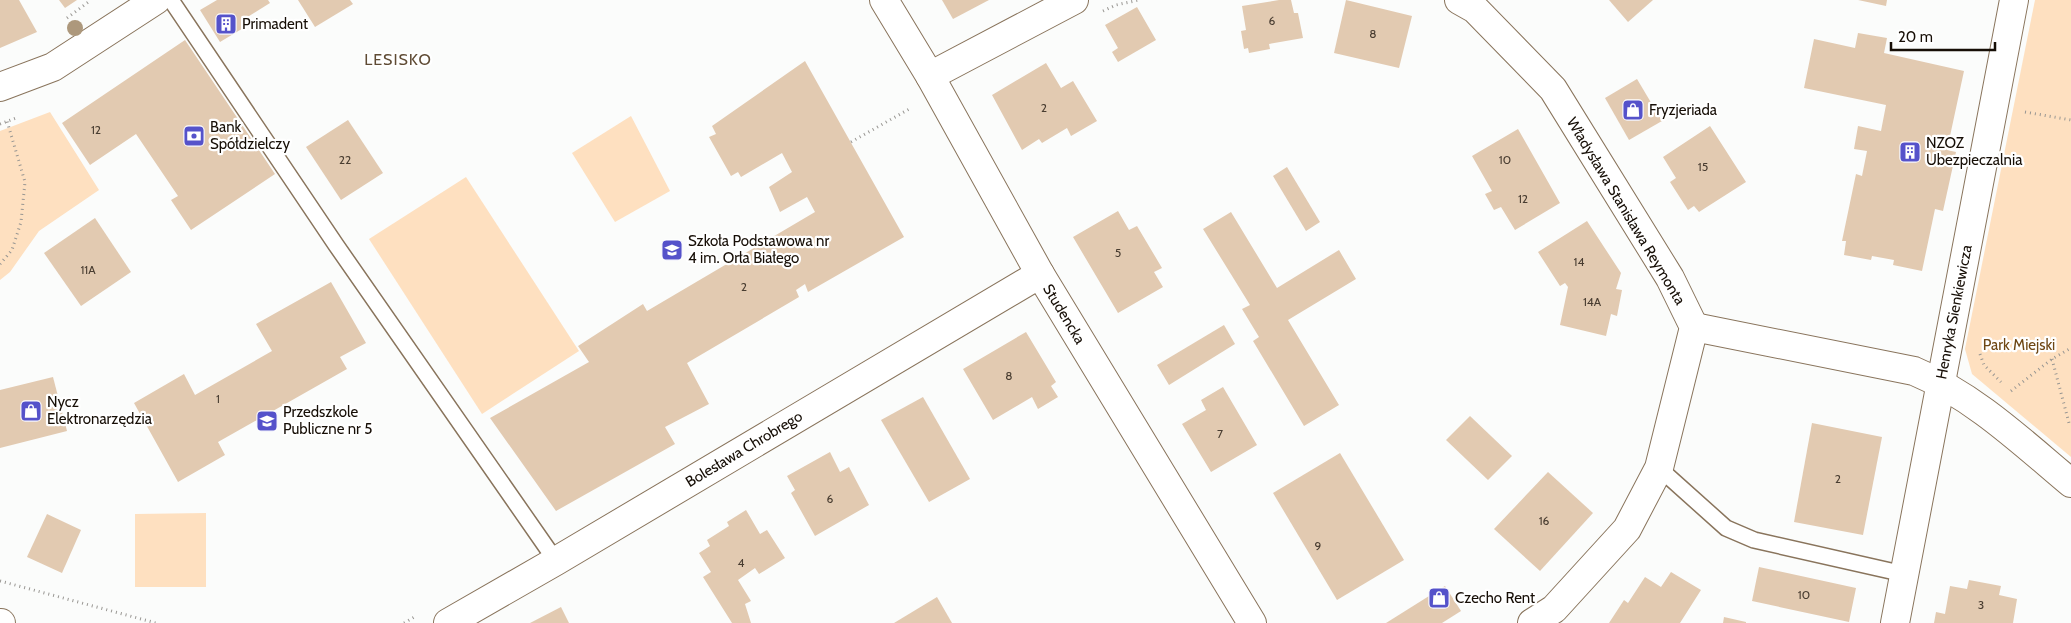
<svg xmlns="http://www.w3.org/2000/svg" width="2071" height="623" font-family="Cabin,sans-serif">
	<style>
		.green { fill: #fee0c0 }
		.building { fill: #e2cab1 }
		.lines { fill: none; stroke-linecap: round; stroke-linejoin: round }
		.service-casing { stroke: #89745c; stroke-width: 18 }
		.minor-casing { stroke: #89745c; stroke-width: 30 }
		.tertiary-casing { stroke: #89745c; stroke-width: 30 }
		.path { stroke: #989692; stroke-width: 3; stroke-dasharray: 1 4; stroke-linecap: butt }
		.service { stroke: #fff; stroke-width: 15 }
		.minor { stroke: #fff; stroke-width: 28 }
		.tertiary { stroke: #fff; stroke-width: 28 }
		.tree { fill: #ad987c }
		.labels { text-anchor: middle; stroke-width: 4.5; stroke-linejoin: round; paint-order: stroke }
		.number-label { font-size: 12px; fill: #493d31 }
		.poi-label { font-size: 15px; fill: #160e06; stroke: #fff; text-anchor: start }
		.street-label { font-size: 15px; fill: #160e06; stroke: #fff }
		.park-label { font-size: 15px; fill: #6e4714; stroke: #fff }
		.neighbourhood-label { font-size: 16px; letter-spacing: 1px; fill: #5f4b34; stroke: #fff }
	</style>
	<rect width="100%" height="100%" fill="#fbfcfb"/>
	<g class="green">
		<polygon points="2035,0 2071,0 2071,457 1972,374 1965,349"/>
		<polygon points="50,112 99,190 39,231 10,272 0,280 0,131"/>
		<polygon points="631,116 670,191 615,222 572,153"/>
		<polygon points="466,177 579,351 482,414 369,239"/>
		<polygon points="206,513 206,587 135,587 135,514"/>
	</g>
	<g class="building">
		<polygon points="0,0 19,0 37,32 0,48"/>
		<polygon points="59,0 77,0 65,8"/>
		<polygon points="217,0 268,0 270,3 241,21 245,27 220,42 200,10"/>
		<polygon points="298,0 350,0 353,4 315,27"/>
		<polygon points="942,0 989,0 953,19"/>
		<polygon points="1279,0 1291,0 1294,13 1298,13 1303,38 1269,44 1270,49 1249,53 1248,48 1244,49 1241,31 1246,30 1242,6"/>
		<polygon points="1346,0 1412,16 1399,68 1334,53"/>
		<polygon points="1609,0 1653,0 1628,22"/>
		<polygon points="1858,0 1887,0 1886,6"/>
		<polygon points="1137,7 1156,40 1118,62 1112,52 1118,48 1105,25"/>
		<polygon points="1858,33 1887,38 1884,53 1964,71 1947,150 1956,152 1943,211 1935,209 1922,271 1893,265 1894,260 1872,256 1871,260 1844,255 1846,241 1842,241 1856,174 1862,176 1867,151 1854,149 1858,126 1881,131 1886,105 1804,88 1814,39 1855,48"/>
		<polygon points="185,40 275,174 191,230 171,200 178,196 136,134 90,165 62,123"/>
		<polygon points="805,61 904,237 808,292 805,284 796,290 799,297 687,363 709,404 665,427 675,444 556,511 490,418 589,362 578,346 643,304 647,311 815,212 807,197 780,212 769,187 792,172 782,153 741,177 738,172 731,176 709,137 716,134 712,126"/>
		<polygon points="1046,63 1061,88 1073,81 1097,121 1071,136 1067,128 1042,143 1039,139 1022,150 992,95"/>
		<polygon points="1637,79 1662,121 1629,140 1605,98"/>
		<polygon points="348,120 383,173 341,200 306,147"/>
		<polygon points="1710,126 1746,182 1699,212 1694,206 1688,210 1670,182 1676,178 1663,157"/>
		<polygon points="1518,129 1560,203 1515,230 1501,207 1494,210 1485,194 1492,191 1472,156"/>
		<polygon points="1287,167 1320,222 1306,231 1273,176"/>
		<polygon points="1118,211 1129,230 1137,226 1162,268 1154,272 1163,287 1118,313 1073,237"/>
		<polygon points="1231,212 1277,288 1339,250 1356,279 1288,320 1339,405 1304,426 1253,341 1259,337 1242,309 1250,305 1203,229"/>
		<polygon points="95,218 131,272 81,306 44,253"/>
		<polygon points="1587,221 1621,273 1616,289 1622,290 1617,316 1611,314 1606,336 1560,325 1568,287 1565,283 1560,286 1538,252"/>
		<polygon points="331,282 366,343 340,357 347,369 218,442 225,455 178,482 134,403 184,374 195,395 272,351 256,324"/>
		<polygon points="1224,325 1235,344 1169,385 1157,365"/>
		<polygon points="1026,332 1056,382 1051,386 1058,397 1038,409 1032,397 993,420 963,369"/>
		<polygon points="53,377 67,431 0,448 0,390"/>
		<polygon points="1223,387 1257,445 1211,472 1182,424 1206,410 1201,400"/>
		<polygon points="923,397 970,479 929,502 881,420"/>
		<polygon points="1470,416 1512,456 1488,480 1446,440"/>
		<polygon points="1812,423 1882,437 1863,535 1794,522"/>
		<polygon points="830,452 840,472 849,467 869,505 815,536 791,493 795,490 787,476"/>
		<polygon points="1340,453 1404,560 1337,600 1273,493"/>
		<polygon points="1548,472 1593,513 1540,571 1494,529"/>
		<polygon points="746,510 760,534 767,530 785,558 759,574 755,568 738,580 751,601 745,604 751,623 732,623 703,577 711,572 699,553 710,546 707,540 729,526 727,522"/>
		<polygon points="47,514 81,530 62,573 27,557"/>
		<polygon points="1759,567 1856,588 1849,622 1752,601"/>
		<polygon points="1671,572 1701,590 1680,623 1609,623 1624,600 1628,603 1645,577 1661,587"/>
		<polygon points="1969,580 2001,586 1999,595 2017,599 2013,623 1934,623 1936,612 1945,614 1950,586 1967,589"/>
		<polygon points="1445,586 1461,611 1442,623 1386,623"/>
		<polygon points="937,597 952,623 894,623"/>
		<polygon points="561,607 569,623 530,623"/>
		<polygon points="1724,617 1746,622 1746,623 1723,623"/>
	</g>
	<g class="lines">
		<g class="service-casing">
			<g id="service">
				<polyline points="171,0 336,245 556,561"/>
				<polyline points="1659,468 1726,528 1754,540 1904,574"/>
			</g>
		</g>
		<g class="minor-casing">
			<g id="minor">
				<polyline points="884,0 930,76 1040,274 1252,623"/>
				<polyline points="1459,0 1475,9 1553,89 1670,278 1694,327 1659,468 1627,529 1554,609 1532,623"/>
				<polyline points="930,76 1074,0"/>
				<path d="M1694,327L1914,371C1974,396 2022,442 2071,483"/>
				<polyline points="0,623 1,623"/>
				<polyline points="448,623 556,561 1040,274"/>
				<polyline points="1895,623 2014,0"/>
			</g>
		</g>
		<g class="tertiary-casing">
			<polyline id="tertiary" points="0,87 53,67 156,0"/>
		</g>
		<g class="path">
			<polyline points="1103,11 1116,5 1139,0"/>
			<polyline points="67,18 91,0"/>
			<polyline points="2025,112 2071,120"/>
			<polyline points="0,124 16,118"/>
			<polyline points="851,142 911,108"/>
			<polyline points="0,264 12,250 21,222 25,182 7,121"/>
			<polyline points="1980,354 1984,365 2001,382"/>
			<polyline points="2052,359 2069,423 2071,425"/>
			<polyline points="2011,391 2052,359 2071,348"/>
			<polyline points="0,581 156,623"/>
			<polyline points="404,623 416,616"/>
		</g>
		<use href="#service" class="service"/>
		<use href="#minor" class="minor"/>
		<use href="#tertiary" class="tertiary"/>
	</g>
	<circle class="tree" cx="75" cy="28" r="8"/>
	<defs>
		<g id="building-square" transform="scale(1.125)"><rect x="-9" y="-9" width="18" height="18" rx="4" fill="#5552ca" stroke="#fff"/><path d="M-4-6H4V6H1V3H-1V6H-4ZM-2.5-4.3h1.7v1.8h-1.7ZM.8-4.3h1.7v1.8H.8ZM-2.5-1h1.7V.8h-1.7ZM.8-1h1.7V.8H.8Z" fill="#fff"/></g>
		<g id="shop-square" transform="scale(1.125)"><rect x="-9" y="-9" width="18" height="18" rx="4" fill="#5552ca" stroke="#fff"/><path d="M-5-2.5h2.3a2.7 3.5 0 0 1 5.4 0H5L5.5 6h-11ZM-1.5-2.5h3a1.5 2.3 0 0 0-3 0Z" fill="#fff"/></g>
		<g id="bank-square" transform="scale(1.125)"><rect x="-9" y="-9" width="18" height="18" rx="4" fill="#5552ca" stroke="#fff"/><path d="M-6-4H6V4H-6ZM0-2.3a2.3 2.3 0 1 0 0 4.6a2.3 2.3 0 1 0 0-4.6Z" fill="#fff"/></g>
		<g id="school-square" transform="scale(1.125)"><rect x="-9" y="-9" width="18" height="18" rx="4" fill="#5552ca" stroke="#fff"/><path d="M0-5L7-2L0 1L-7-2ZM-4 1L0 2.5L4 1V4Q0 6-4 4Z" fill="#fff"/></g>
	</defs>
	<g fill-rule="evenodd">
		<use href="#building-square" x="226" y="24"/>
		<use href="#shop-square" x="1633" y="110"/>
		<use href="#bank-square" x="194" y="136"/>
		<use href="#building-square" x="1910" y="152"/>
		<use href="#school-square" x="672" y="250"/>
		<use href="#shop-square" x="31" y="411"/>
		<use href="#school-square" x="267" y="421"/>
		<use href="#shop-square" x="1439" y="598"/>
	</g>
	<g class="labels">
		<g class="number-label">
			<text x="1272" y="25">6</text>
			<text x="1373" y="38">8</text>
			<text x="1044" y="112">2</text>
			<text x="96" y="134">12</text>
			<text x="345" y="164">22</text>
			<text x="1505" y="164">10</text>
			<text x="1703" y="171">15</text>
			<text x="1523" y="203">12</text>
			<text x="1118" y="257">5</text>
			<text x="1579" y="266">14</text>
			<text x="88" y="274">11A</text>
			<text x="744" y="291">2</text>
			<text x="1592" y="306">14A</text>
			<text x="1009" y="380">8</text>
			<text x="218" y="403">1</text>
			<text x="1220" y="438">7</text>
			<text x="1838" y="483">2</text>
			<text x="830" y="503">6</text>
			<text x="1544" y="525">16</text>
			<text x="1318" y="550">9</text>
			<text x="741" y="567">4</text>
			<text x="1804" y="599">10</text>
			<text x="1981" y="609">3</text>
		</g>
		<g class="poi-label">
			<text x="242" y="29">Primadent</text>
			<text x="1649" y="115">Fryzjeriada</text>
			<text x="210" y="132">Bank<tspan x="210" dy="17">Spółdzielczy</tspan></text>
			<text x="1926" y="148">NZOZ<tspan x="1926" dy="17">Ubezpieczalnia</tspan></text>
			<text x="688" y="246">Szkoła Podstawowa nr<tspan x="688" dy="17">4 im. Orła Białego</tspan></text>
			<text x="47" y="407">Nycz<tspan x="47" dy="17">Elektronarzędzia</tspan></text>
			<text x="283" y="417">Przedszkole<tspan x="283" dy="17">Publiczne nr 5</tspan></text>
			<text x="1455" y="603">Czecho Rent</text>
		</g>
		<g class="street-label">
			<text transform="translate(1626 211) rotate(59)" y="5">Władysława Stanisława Reymonta</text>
			<text transform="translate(1954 312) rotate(-79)" y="5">Henryka Sienkiewicza</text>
			<text transform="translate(1064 314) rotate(59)" y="5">Studencka</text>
			<text transform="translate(744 449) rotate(-31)" y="5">Bolesława Chrobrego</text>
		</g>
		<g class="park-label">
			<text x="2019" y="350">Park Miejski</text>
		</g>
		<g class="neighbourhood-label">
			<text x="398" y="65">LESISKO</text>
		</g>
	</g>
	<path d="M1891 42v8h104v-8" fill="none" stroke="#160e06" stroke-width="2.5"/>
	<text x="1898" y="42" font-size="15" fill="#160e06" stroke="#ffffff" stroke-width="4" paint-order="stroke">20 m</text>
</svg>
